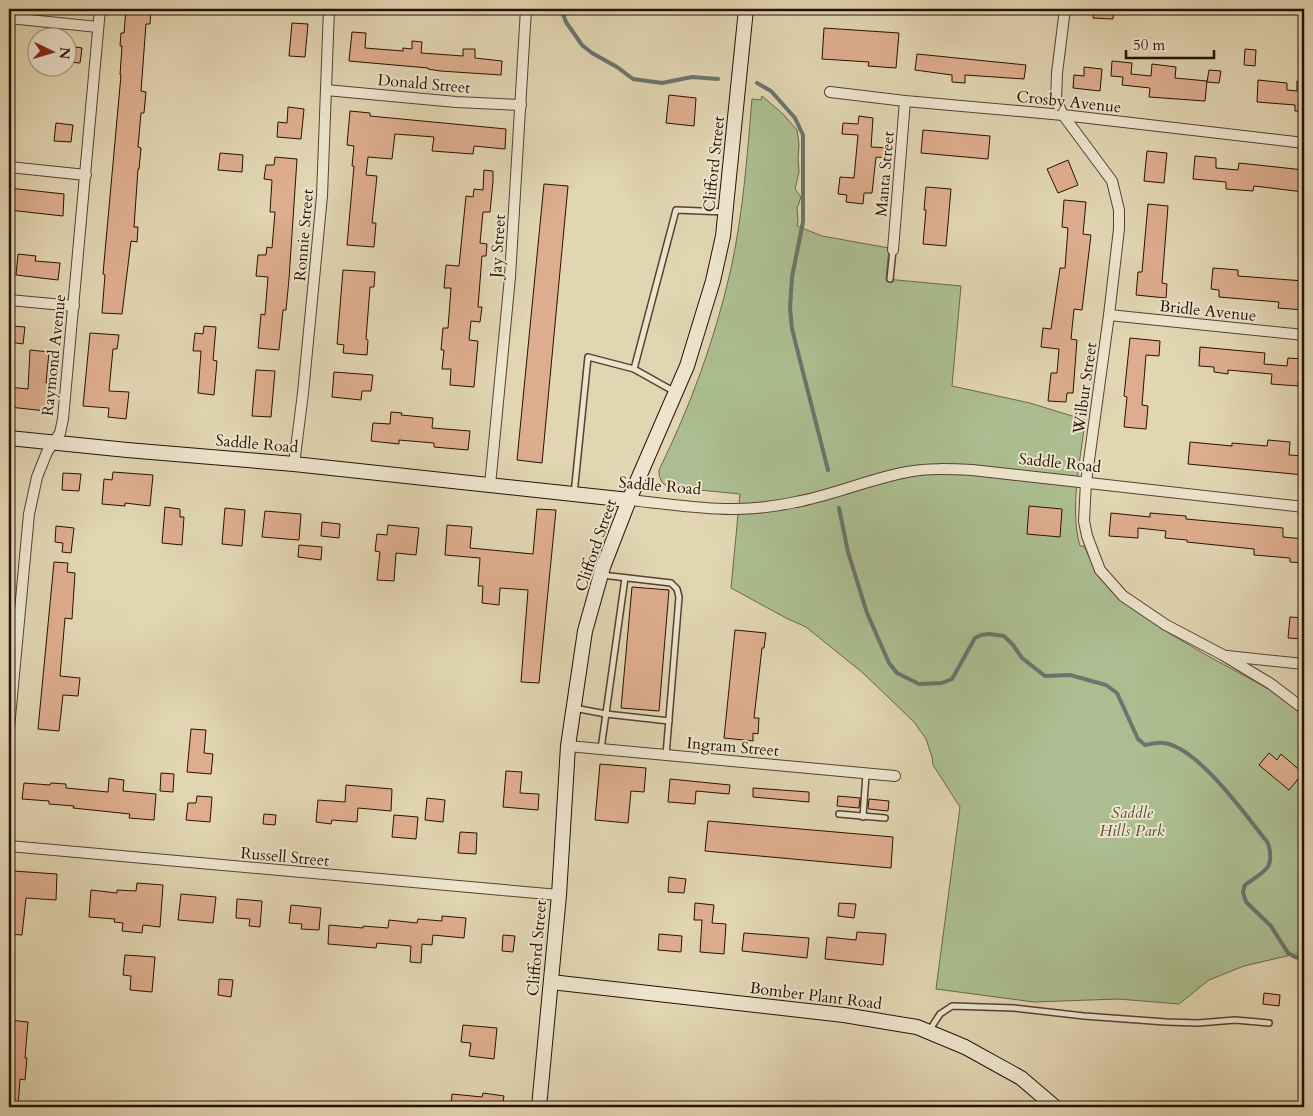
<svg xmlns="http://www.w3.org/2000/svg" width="1313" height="1116" font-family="Cardo,serif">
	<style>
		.park { fill: #acbe91; stroke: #6a674a }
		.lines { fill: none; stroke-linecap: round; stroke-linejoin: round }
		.stream { stroke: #6b746d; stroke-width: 4 }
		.building { fill: #dead8f; stroke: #291003 }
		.lane-casing { stroke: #57412f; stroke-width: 8 }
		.street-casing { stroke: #57412f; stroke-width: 12 }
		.secondary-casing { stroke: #291003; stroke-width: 16 }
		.lane { stroke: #ece4cd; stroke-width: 5 }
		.street { stroke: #ece4cd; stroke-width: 10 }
		.secondary { stroke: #ece4cd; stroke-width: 14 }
		.labels { text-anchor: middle; stroke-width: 4; stroke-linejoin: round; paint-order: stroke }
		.street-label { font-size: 16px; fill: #291003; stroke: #ece4cd }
		.park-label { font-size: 16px; font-style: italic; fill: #574d35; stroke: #ece4cd }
	</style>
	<rect width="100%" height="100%" fill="#e1d5b2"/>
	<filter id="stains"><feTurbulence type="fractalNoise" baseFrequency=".004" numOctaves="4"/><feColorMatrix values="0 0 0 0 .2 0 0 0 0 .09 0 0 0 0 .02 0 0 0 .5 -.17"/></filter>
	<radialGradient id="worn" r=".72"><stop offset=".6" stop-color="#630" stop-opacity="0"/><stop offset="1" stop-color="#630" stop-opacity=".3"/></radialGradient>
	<path class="park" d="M762,96L783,114L797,130L799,144L798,159L799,172L795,189L801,197L798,206L797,207L798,221L797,226L822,236L889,248L886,279L961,286L952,386L1030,403L1085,420C1081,459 1069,508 1080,546H1084L1094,566L1110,590L1120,600L1162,629L1208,656L1282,696L1304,715V952L1244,966L1209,980L1179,1004L1118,999L1034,1002L936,989L960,807L933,765L932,757L926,739L914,722L863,673L806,627L786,618L731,588L740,494L669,487C661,484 659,478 659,470C690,407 714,342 730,273C743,216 747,157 752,99L761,100Z"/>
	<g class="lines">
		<g class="stream">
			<polyline points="561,9 566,22 582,45 592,53 617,67 633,79 662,83 692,77 718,79"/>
			<polyline points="757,83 771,91 795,118 803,135 803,222 792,277 790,308 792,329 828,470"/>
			<path d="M839,508L848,552L867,613L889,663L897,673L919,684L942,683L952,679L975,638L981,635L989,634L1004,636L1013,645L1022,658L1045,676L1070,675L1106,685L1117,693L1138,739L1145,745C1150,744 1158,742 1164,743C1199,748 1246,816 1268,843C1276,870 1263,871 1245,885L1243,892L1246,902L1271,926L1288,953L1295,957L1304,959"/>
		</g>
	</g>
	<g class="building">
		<polygon points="126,9 151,10 150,24 146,24 141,91 146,92 144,113 141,113 138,147 141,148 139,169 138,169 134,227 138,227 137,242 131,241 122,314 102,313 105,275 103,274 121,75 120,75 122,46 120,46 121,33 124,33"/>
		<polygon points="1094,9 1114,9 1113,19 1093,18"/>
		<polygon points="292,23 308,24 305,57 289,56"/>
		<polygon points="824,28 899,33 896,68 868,66 869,62 822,59"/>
		<polygon points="352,32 366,33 365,48 403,51 403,48 412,49 412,41 422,42 421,53 463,56 463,49 475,49 475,58 502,61 501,75 440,71 428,69 428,68 349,61"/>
		<polygon points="68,46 82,48 80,63 68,62"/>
		<polygon points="1245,49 1256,50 1255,66 1244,65"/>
		<polygon points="917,54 1026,65 1024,79 965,75 965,83 952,82 952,75 915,70"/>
		<polygon points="1112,61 1132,63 1131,74 1151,76 1152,64 1176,67 1175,78 1207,81 1205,101 1149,97 1150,88 1122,85 1123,77 1111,76"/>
		<polygon points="1084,67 1102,69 1100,91 1073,88 1074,75 1084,76"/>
		<polygon points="1209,70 1221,71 1219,83 1207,82"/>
		<polygon points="1258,80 1287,83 1287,90 1297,91 1297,81 1304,82 1304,111 1295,111 1295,105 1257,102"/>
		<polygon points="669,95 696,98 694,126 666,123"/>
		<polygon points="288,107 304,109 301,139 277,137 278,122 287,123"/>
		<polygon points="350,111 370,113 370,116 506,129 505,149 474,146 473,154 432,151 434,137 395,134 392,159 368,157 366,175 377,176 372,223 376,223 374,247 347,245 354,166 352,166 354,146 347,145"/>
		<polygon points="859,116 873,118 871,147 889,148 888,158 876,157 872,193 864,193 863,204 846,202 847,195 838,194 840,177 854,178 858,135 842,134 843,123 858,124"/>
		<polygon points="56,123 73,125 71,142 54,141"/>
		<polygon points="923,130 990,136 988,159 921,153"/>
		<polygon points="1147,151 1167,153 1164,183 1144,181"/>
		<polygon points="220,153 243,155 242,172 218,170"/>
		<polygon points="1195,156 1216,158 1216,168 1238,170 1239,163 1304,170 1304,192 1254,186 1253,191 1226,189 1226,182 1193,179"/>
		<polygon points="275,157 297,159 289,279 286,310 283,310 279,350 258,348 261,314 265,315 268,277 256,276 258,255 266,255 267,247 272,248 275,212 270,212 272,180 264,179 266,165 274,165"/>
		<polygon points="1068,160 1078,185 1058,193 1047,169"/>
		<polygon points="484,170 493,171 493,181 490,212 483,212 480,243 487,244 486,256 482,256 478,307 482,307 480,322 471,321 469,340 478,341 474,387 450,385 451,369 442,369 444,350 441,350 443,328 448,328 451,288 444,288 446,265 459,266 466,196 473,197 474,189 483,190"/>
		<polygon points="544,184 568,186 542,463 517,460"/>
		<polygon points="926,187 951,189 946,246 923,244 926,210 924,210"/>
		<polygon points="9,188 64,194 63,216 9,210"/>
		<polygon points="1064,200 1086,202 1083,234 1091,235 1082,310 1074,309 1071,339 1077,340 1073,393 1067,393 1066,402 1048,401 1051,373 1057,373 1059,349 1041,347 1043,328 1051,329 1060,268 1065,268 1068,228 1062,227"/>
		<polygon points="1148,204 1168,206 1162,283 1167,284 1166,298 1136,295 1138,272 1142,272"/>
		<polygon points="18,254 36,256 35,261 60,263 58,280 16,275"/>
		<polygon points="1213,268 1238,270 1238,276 1304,281 1304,310 1278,308 1279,302 1219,297 1219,290 1211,289"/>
		<polygon points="343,270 375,272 374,287 370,287 366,339 368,340 367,355 343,353 344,345 337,344"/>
		<polygon points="11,326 25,327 23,344 10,342"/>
		<polygon points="204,326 216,327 213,360 217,361 214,395 198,393 201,351 193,351 195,333 203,334"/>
		<polygon points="90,333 119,335 117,349 113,349 109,391 129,392 126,419 108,417 109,408 83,406"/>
		<polygon points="1130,338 1160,341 1159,356 1146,355 1142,405 1148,406 1146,429 1124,427 1127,397 1124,396"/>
		<polygon points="1200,347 1265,353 1264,364 1287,366 1288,358 1304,359 1304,382 1298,382 1298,386 1271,384 1272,374 1228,370 1228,374 1214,372 1214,367 1199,366"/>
		<polygon points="30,350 49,352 46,383 49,383 46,411 9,407 9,387 28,389"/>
		<polygon points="256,370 275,371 271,417 252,416"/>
		<polygon points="334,372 373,375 371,391 362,391 361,400 332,397"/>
		<polygon points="391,412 402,413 401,415 433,418 432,428 470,431 468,450 434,447 434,443 399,440 399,444 371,441 373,423 390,424"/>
		<polygon points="1268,440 1290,442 1289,455 1304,456 1304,475 1188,464 1190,442 1232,446 1232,443 1267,446"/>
		<polygon points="113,472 153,475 150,506 125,503 125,506 102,504 104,479 112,480"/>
		<polygon points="63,473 81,474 79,491 62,490"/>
		<polygon points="1029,506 1062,509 1060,537 1027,534"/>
		<polygon points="165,507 180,509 180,517 184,517 182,545 162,543"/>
		<polygon points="225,508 245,510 242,546 222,544"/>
		<polygon points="537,509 556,510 539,683 521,682 528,590 500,588 499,605 482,603 483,586 478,586 480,558 445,555 447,525 472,527 470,548 533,554"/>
		<polygon points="265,511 301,514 299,540 262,537"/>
		<polygon points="1111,513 1150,517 1150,513 1186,516 1186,519 1283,528 1283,537 1304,539 1304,563 1290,562 1290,558 1254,555 1254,549 1187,542 1187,540 1165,538 1166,531 1138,528 1138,538 1109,536"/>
		<polygon points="322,522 340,524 339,538 321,536"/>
		<polygon points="388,525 419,528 416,555 396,553 394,581 377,580 380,552 375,551 377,534 387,535"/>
		<polygon points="56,526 74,528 71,553 62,552 63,543 55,542"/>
		<polygon points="299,545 322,547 321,560 298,557"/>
		<polygon points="54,562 68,563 67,572 75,573 72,619 65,618 60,676 80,678 78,696 63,695 59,731 38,729"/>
		<polygon points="632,587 669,590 659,711 621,708"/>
		<polygon points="1290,617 1304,618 1304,639 1288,638"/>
		<polygon points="735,630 766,633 764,648 762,648 754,718 759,718 758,734 753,733 753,741 724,738"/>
		<polygon points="191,729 206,730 204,753 213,754 211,774 187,772"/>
		<polygon points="1269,753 1277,760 1281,754 1303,773 1289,790 1259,765"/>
		<polygon points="600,764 646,768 644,792 631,791 628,823 595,820"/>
		<polygon points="506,771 522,772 520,793 539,794 538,810 503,807"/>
		<polygon points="161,773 174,774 173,792 160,791"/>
		<polygon points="109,778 124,780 123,791 156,794 154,820 129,818 130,814 73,808 74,806 49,804 49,801 22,799 24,783 50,785 51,783 66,784 66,788 108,792"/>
		<polygon points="670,779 730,785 729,794 696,791 695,804 668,802"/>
		<polygon points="346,785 392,789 391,811 358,808 357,822 332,820 331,824 316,822 318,800 345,802"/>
		<polygon points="753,788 809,792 809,802 753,797"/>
		<polygon points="197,796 212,797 210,822 186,820 188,803 196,803"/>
		<polygon points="838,796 860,798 859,808 837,806"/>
		<polygon points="427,798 445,800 443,822 425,820"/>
		<polygon points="869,799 889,801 888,811 869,809 868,808"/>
		<polygon points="264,814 276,815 275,825 263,824"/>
		<polygon points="394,815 418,817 416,839 392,837"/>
		<polygon points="708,821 893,837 891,868 705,851"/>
		<polygon points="460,832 477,833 476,854 458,853"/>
		<polygon points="13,871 57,874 56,900 26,898 22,935 9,934"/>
		<polygon points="669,877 686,879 684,893 668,892"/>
		<polygon points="137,883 163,885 160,927 143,925 142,933 122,931 123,923 114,922 115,919 89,917 91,890 117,893 117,890 136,891"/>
		<polygon points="181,894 216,897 213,923 178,920"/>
		<polygon points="237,899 262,901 260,927 249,926 250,919 236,918"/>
		<polygon points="695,903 714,905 712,923 726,924 724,954 700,952 702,920 694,920"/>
		<polygon points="839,903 856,904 854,918 838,916"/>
		<polygon points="291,905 321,908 319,930 301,929 302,924 289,923"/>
		<polygon points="442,916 466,918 464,938 433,935 432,945 422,944 421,963 410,962 411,946 377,943 376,948 328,944 329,925 363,928 363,926 388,928 389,920 417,923 418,919 442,921"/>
		<polygon points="857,932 886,934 883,965 825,959 827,937 856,940"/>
		<polygon points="744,933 809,938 807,958 742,951"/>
		<polygon points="659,934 682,936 681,952 658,950"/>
		<polygon points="503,935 515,936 513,952 502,951"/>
		<polygon points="125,955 155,957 152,992 130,990 131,976 123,975"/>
		<polygon points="219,979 233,980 231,997 218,995"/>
		<polygon points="1264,993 1280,995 1279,1006 1263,1004"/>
		<polygon points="9,1020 28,1022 25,1058 27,1058 25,1080 20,1079 18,1107 9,1107"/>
		<polygon points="463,1025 497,1028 494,1059 469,1056 471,1043 461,1042"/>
		<polygon points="483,1093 504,1096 502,1107 451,1106 452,1094 482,1097"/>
	</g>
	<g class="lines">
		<g class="lane-casing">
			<g id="lane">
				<polyline points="890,279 893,250"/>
				<polyline points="634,369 675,392"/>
				<polyline points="574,494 588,357 634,369 676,210 725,212"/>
				<polyline points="602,575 671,583 677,589 679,597 666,755"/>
				<polyline points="574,708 606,714 669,721"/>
				<polyline points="601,749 625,578"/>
				<polyline points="839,814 885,818"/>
				<polyline points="863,817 866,774"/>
				<polyline points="929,1031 940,1014 952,1006 1014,1008 1084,1016 1166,1022 1198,1023 1235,1020 1269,1023"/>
			</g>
		</g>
		<g class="street-casing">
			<g id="street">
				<polyline points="1065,9 1057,73 1056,100 1063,115 1112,181 1119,210 1119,229 1109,315 1086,482 1084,521 1087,536 1100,570 1123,596 1166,625 1223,655 1271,684 1304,709"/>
				<polyline points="9,18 98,27"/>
				<polyline points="326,90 456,102 521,105"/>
				<polyline points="830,92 905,101 1063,115 1304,143"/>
				<polyline points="9,167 86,175"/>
				<polyline points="893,250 905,101"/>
				<polyline points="9,300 74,306"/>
				<polyline points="1109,315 1304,335"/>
				<polyline points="294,464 303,393 322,196 329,9"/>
				<polyline points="490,485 510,277 526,9"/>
				<path d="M629,500C663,503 702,510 736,509C756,509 777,506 796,502C834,495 869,479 907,472C928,468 950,469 972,470L1304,507"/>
				<polyline points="1227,656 1304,664"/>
				<polyline points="9,728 29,514 37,477 47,452 60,433 63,419 100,9"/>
				<polyline points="568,746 895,776"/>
				<polyline points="9,846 559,895"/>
			</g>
		</g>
		<g class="secondary-casing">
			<g id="secondary">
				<polyline points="9,438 127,450 294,464 629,500"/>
				<polyline points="551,982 844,1015 917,1027 965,1047 1021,1078 1055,1107"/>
				<polyline points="539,1107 559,895 568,746 585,631 603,567 629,500 687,366 713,281 723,236 746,9"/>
			</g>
		</g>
		<use href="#lane" class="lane"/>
		<use href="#street" class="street"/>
		<use href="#secondary" class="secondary"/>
	</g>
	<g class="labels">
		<g class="street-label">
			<text transform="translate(424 83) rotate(5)" y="6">Donald Street</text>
			<text transform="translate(1069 101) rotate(6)" y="6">Crosby Avenue</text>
			<text transform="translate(713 164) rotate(-84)" y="6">Clifford Street</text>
			<text transform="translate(884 174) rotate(-85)" y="6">Manta Street</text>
			<text transform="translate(303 235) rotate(-85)" y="6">Ronnie Street</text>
			<text transform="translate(497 246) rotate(-86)" y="6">Jay Street</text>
			<text transform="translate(1208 310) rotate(6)" y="6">Bridle Avenue</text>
			<text transform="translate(53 355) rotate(-84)" y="6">Raymond Avenue</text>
			<text transform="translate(1084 388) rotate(-82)" y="6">Wilbur Street</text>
			<text transform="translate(257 443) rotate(5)" y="6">Saddle Road</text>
			<text transform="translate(1060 462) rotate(6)" y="6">Saddle Road</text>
			<text transform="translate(660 485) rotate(5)" y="6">Saddle Road</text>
			<text transform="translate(595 545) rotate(-71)" y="6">Clifford Street</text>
			<text transform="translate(733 746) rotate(5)" y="6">Ingram Street</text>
			<text transform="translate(285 856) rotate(5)" y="6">Russell Street</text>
			<text transform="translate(536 948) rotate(-85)" y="6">Clifford Street</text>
			<text transform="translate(816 995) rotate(7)" y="6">Bomber Plant Road</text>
		</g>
		<g class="park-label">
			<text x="1132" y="818">Saddle<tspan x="1132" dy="18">Hills Park</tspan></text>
		</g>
	</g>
	<rect width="1313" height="1116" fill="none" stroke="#e1d5b2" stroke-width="30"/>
	<rect x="10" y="10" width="1293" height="1096" fill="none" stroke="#291003" stroke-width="2.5"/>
	<rect x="15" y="15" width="1283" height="1086" fill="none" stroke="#291003"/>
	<g transform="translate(52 52) rotate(95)"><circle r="24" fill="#ece4cd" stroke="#9e8f7c"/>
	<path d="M0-4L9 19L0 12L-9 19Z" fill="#8f2418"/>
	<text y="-8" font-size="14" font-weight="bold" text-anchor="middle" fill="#291003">N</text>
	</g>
	<path d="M1126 50v8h88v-8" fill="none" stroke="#291003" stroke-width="2.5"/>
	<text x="1133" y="50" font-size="15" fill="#291003" stroke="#ece4cd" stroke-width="4" paint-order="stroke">50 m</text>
	<rect width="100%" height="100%" filter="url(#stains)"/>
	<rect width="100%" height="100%" fill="url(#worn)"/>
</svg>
